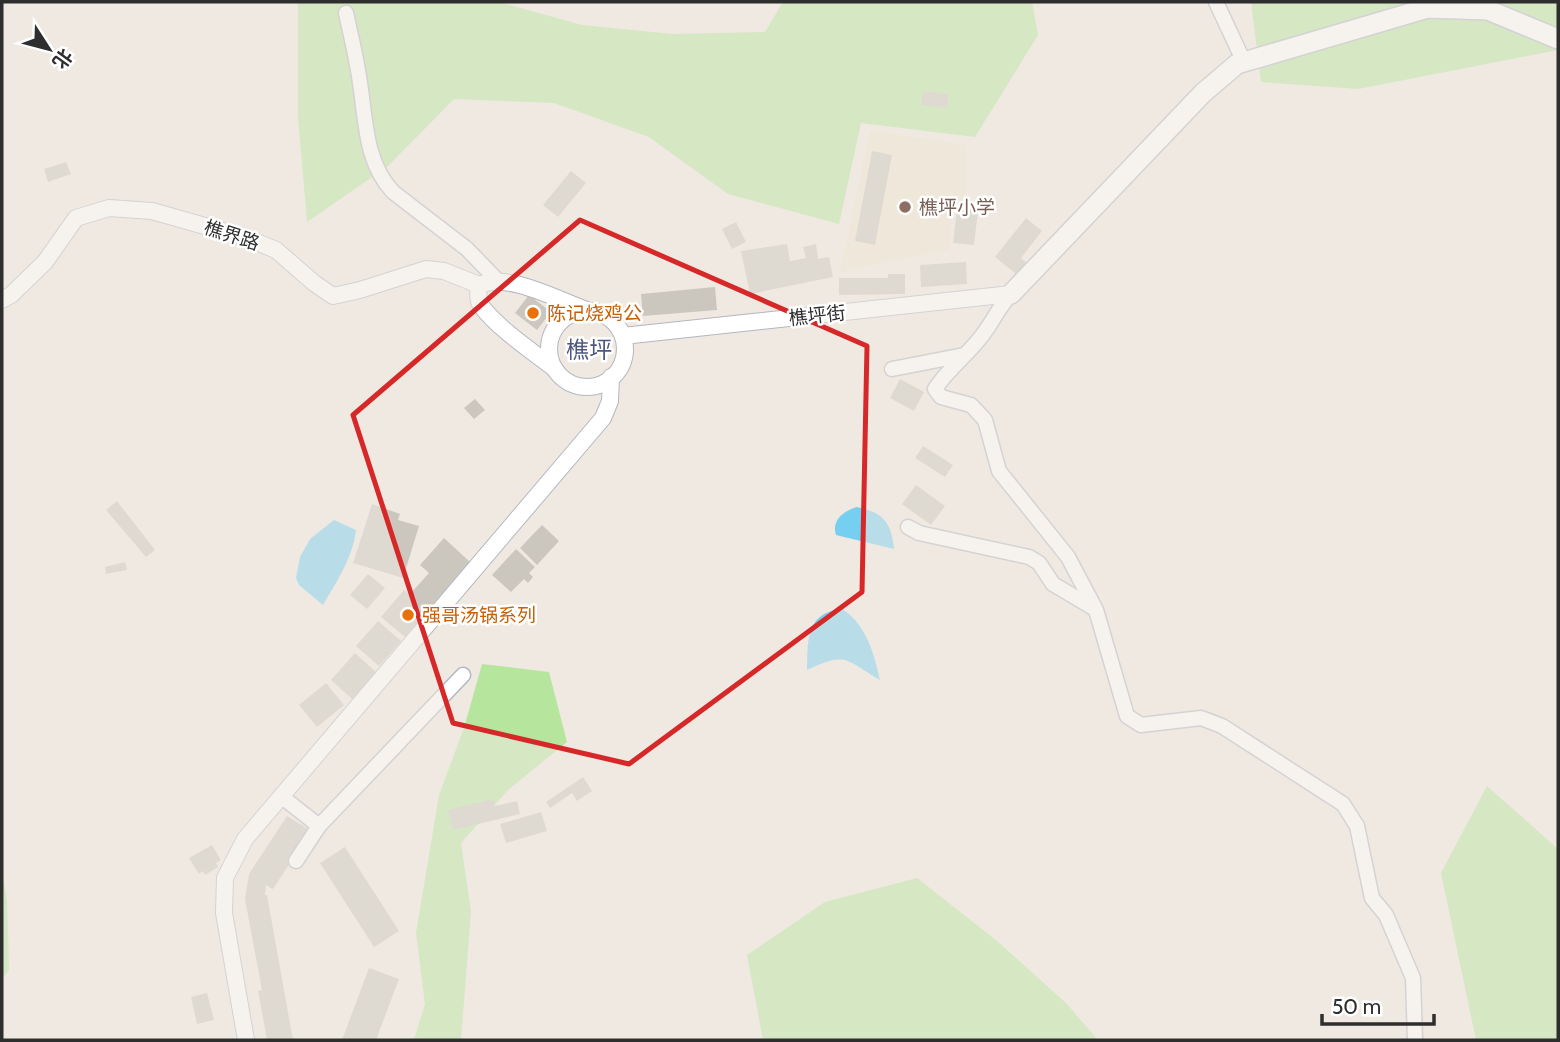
<svg xmlns="http://www.w3.org/2000/svg" width="1560" height="1042" font-family="Cabin,'Noto Sans SC',sans-serif">
	<style>
		.education { fill: #f0e6d1 }
		.green { fill: #b6e59e }
		.water { fill: #75cff0 }
		.building { fill: #cbc7bf }
		.lines { fill: none; stroke-linecap: round; stroke-linejoin: round }
		.minor-casing { stroke: #b4b7c1; stroke-width: 17 }
		.tertiary-casing { stroke: #b4b7c1; stroke-width: 18 }
		.secondary-casing { stroke: #b4b7c1; stroke-width: 22 }
		.minor { stroke: #fff; stroke-width: 14 }
		.tertiary { stroke: #fff; stroke-width: 16 }
		.secondary { stroke: #fff; stroke-width: 19 }
		.marked { fill: none; stroke: #d62828; stroke-width: 5; stroke-linejoin: round }
		.education-dot { fill: #8d6e63; stroke: #fff; stroke-width: 2.5 }
		.food-dot { fill: #e8710a; stroke: #fff; stroke-width: 2.5 }
		.labels { text-anchor: middle; stroke-width: 5; stroke-linejoin: round; paint-order: stroke }
		.education-label { font-size: 19px; fill: #785e54; stroke: #fff; text-anchor: start }
		.street-label { font-size: 19px; fill: #2e2e2e; stroke: #fff }
		.food-label { font-size: 19px; fill: #c56008; stroke: #fff; text-anchor: start }
		.quarter-label { font-size: 23px; fill: #4d5680; stroke: #fff }
	</style>
	<rect width="100%" height="100%" fill="#efe9e1"/>
	<polygon class="education" points="870,130 966,145 967,190 952,217 949,250 840,272"/>
	<g class="green">
		<polygon points="298,2 499,2 582,25 673,34 765,32 783,2 1032,2 1038,35 975,137 861,123 839,224 728,194 649,137 554,103 454,99 388,166 307,222 298,117"/>
		<polygon points="1251,2 1558,2 1558,50 1358,89 1261,82"/>
		<polygon points="482,664 549,672 567,742 509,789 461,843 471,912 461,1040 414,1040 425,1004 416,933 439,795 464,728"/>
		<polygon points="1487,786 1558,849 1558,1040 1476,1040 1441,873"/>
		<polygon points="2,870 7,900 9,970 2,979"/>
		<polygon points="917,878 997,941 1066,1003 1098,1040 763,1040 747,955 825,902"/>
	</g>
	<g class="water">
		<path d="M857,507C884,513 891,522 894,549L836,535C831,520 844,511 857,507Z"/>
		<path d="M334,520L356,530C353,557 337,581 323,605L299,585L296,578L300,557L310,539Z"/>
		<path d="M842,609C866,624 874,653 880,680C845,660 847,651 807,670C808,640 805,613 842,609Z"/>
	</g>
	<g class="building">
		<polygon points="923,91 949,94 947,108 921,105"/>
		<polygon points="872,151 892,155 875,245 855,241"/>
		<polygon points="66,162 71,174 48,182 44,169"/>
		<polygon points="571,171 586,183 558,217 543,205"/>
		<polygon points="962,201 973,202 972,210 978,211 974,245 953,243 957,208 961,209"/>
		<polygon points="1026,218 1042,231 1021,258 1029,265 1020,277 995,257"/>
		<polygon points="736,222 746,242 732,249 722,229"/>
		<polygon points="787,244 790,261 806,258 803,247 816,244 818,259 829,257 833,277 750,294 741,251"/>
		<polygon points="966,262 967,284 921,287 920,265"/>
		<polygon points="888,274 905,274 905,294 839,295 839,278 888,278"/>
		<polygon points="715,287 717,310 643,316 641,294"/>
		<polygon points="529,295 551,312 537,330 515,313"/>
		<polygon points="900,379 924,392 914,411 890,398"/>
		<polygon points="475,399 485,410 474,419 464,408"/>
		<polygon points="923,446 953,465 945,477 915,458"/>
		<polygon points="916,485 945,506 931,525 902,504"/>
		<polygon points="117,501 155,550 146,557 106,510"/>
		<polygon points="372,504 400,514 398,520 419,526 403,578 353,563"/>
		<polygon points="542,525 559,541 537,565 520,548"/>
		<polygon points="444,538 470,562 405,637 381,617 404,590 417,600 410,594 429,573 420,565"/>
		<polygon points="516,549 535,567 529,573 533,577 528,583 524,579 511,592 492,575"/>
		<polygon points="125,562 127,570 106,574 105,567"/>
		<polygon points="368,574 385,588 367,609 350,595"/>
		<polygon points="378,621 401,641 379,666 356,646"/>
		<polygon points="355,653 376,672 352,699 331,680"/>
		<polygon points="326,683 344,705 317,727 299,705"/>
		<polygon points="583,777 592,791 577,801 572,793 550,808 546,802"/>
		<polygon points="493,799 495,806 517,801 520,814 453,830 448,810"/>
		<polygon points="541,812 547,831 506,843 500,824"/>
		<polygon points="287,816 311,831 273,889 266,885 265,895 267,895 293,1040 267,1040 258,991 262,990 245,899 249,874"/>
		<polygon points="212,845 221,860 216,863 218,867 205,875 203,871 199,874 189,858"/>
		<polygon points="345,847 399,931 374,947 320,863"/>
		<polygon points="369,968 399,979 376,1040 342,1040"/>
		<polygon points="207,993 214,1020 197,1024 191,997"/>
	</g>
	<g class="lines">
		<g class="minor-casing">
			<g id="minor">
				<polyline points="1216,2 1244,62"/>
				<path d="M346,13C351,36 357,60 360,83C366,121 365,162 393,192L467,249L499,282"/>
				<path d="M1011,294C999,307 996,316 986,330C972,352 949,367 935,389L941,397L971,405L985,420L999,471L1068,557L1096,610L1127,716L1141,725L1201,718L1222,726L1343,804L1357,826L1372,898L1386,915L1413,978L1415,1040"/>
				<polyline points="892,369 964,355"/>
				<polyline points="908,527 919,533 1029,557 1039,563 1053,584 1095,609"/>
				<polyline points="281,796 319,826"/>
				<polyline points="296,861 319,826 463,675"/>
			</g>
		</g>
		<g class="tertiary-casing">
			<g id="tertiary">
				<path d="M479,285C478,293 477,301 482,307C499,329 533,352 555,369"/>
				<path d="M479,285C508,272 558,300 587,310"/>
				<polyline points="2,300 11,295 45,262 76,218 109,208 152,211 247,238 276,250 314,283 333,296 360,290 426,269 444,271 479,285"/>
				<circle cx="587" cy="349" r="38"/>
				<polyline points="623,336 1011,294"/>
				<polyline points="246,1040 224,913 225,878 245,839 603,418 610,401 611,377"/>
			</g>
		</g>
		<g class="secondary-casing">
			<polyline id="secondary" points="1011,294 1203,93 1237,64 1428,8 1488,10 1558,39"/>
		</g>
		<use href="#minor" class="minor"/>
		<use href="#tertiary" class="tertiary"/>
		<use href="#secondary" class="secondary"/>
	</g>
	<path d="M0 0H1560V1042H0ZM580,220L867,346L862,592L629,764L453,723L353,415Z" fill="#efe9e1" fill-opacity=".55" fill-rule="evenodd"/>
	<path class="marked" d="M580,220L867,346L862,592L629,764L453,723L353,415Z"/>
	<circle class="education-dot" cx="905" cy="207" r="7"/>
	<g class="food-dot">
		<circle cx="533" cy="313" r="7"/>
		<circle cx="408" cy="615" r="7"/>
	</g>
	<g class="labels">
		<g class="education-label">
			<text x="919" y="214">樵坪小学</text>
		</g>
		<g class="street-label">
			<text transform="translate(232 235) rotate(18)" y="7">樵界路</text>
			<text transform="translate(817 315) rotate(-6)" y="7">樵坪街</text>
		</g>
		<g class="food-label">
			<text x="547" y="320">陈记烧鸡公</text>
			<text x="422" y="622">强哥汤锅系列</text>
		</g>
		<g class="quarter-label">
			<text x="589" y="358">樵坪</text>
		</g>
	</g>
	<rect width="1560" height="1042" fill="none" stroke="#2e2e2e" stroke-width="7"/>
	<g transform="translate(49 49) rotate(126)" stroke="#ffffff" stroke-width="5" paint-order="stroke">
	<path d="M0-5L12 26L0 18L-12 26Z" fill="#2e2e2e"/>
	<text y="-10" font-size="19" font-weight="bold" text-anchor="middle" fill="#2e2e2e">北</text>
	</g>
	<path d="M1322 1014v10h112v-10" fill="none" stroke="#2e2e2e" stroke-width="3.5"/>
	<text x="1332" y="1014" font-size="21" fill="#2e2e2e" stroke="#ffffff" stroke-width="5" paint-order="stroke">50 m</text>
</svg>
